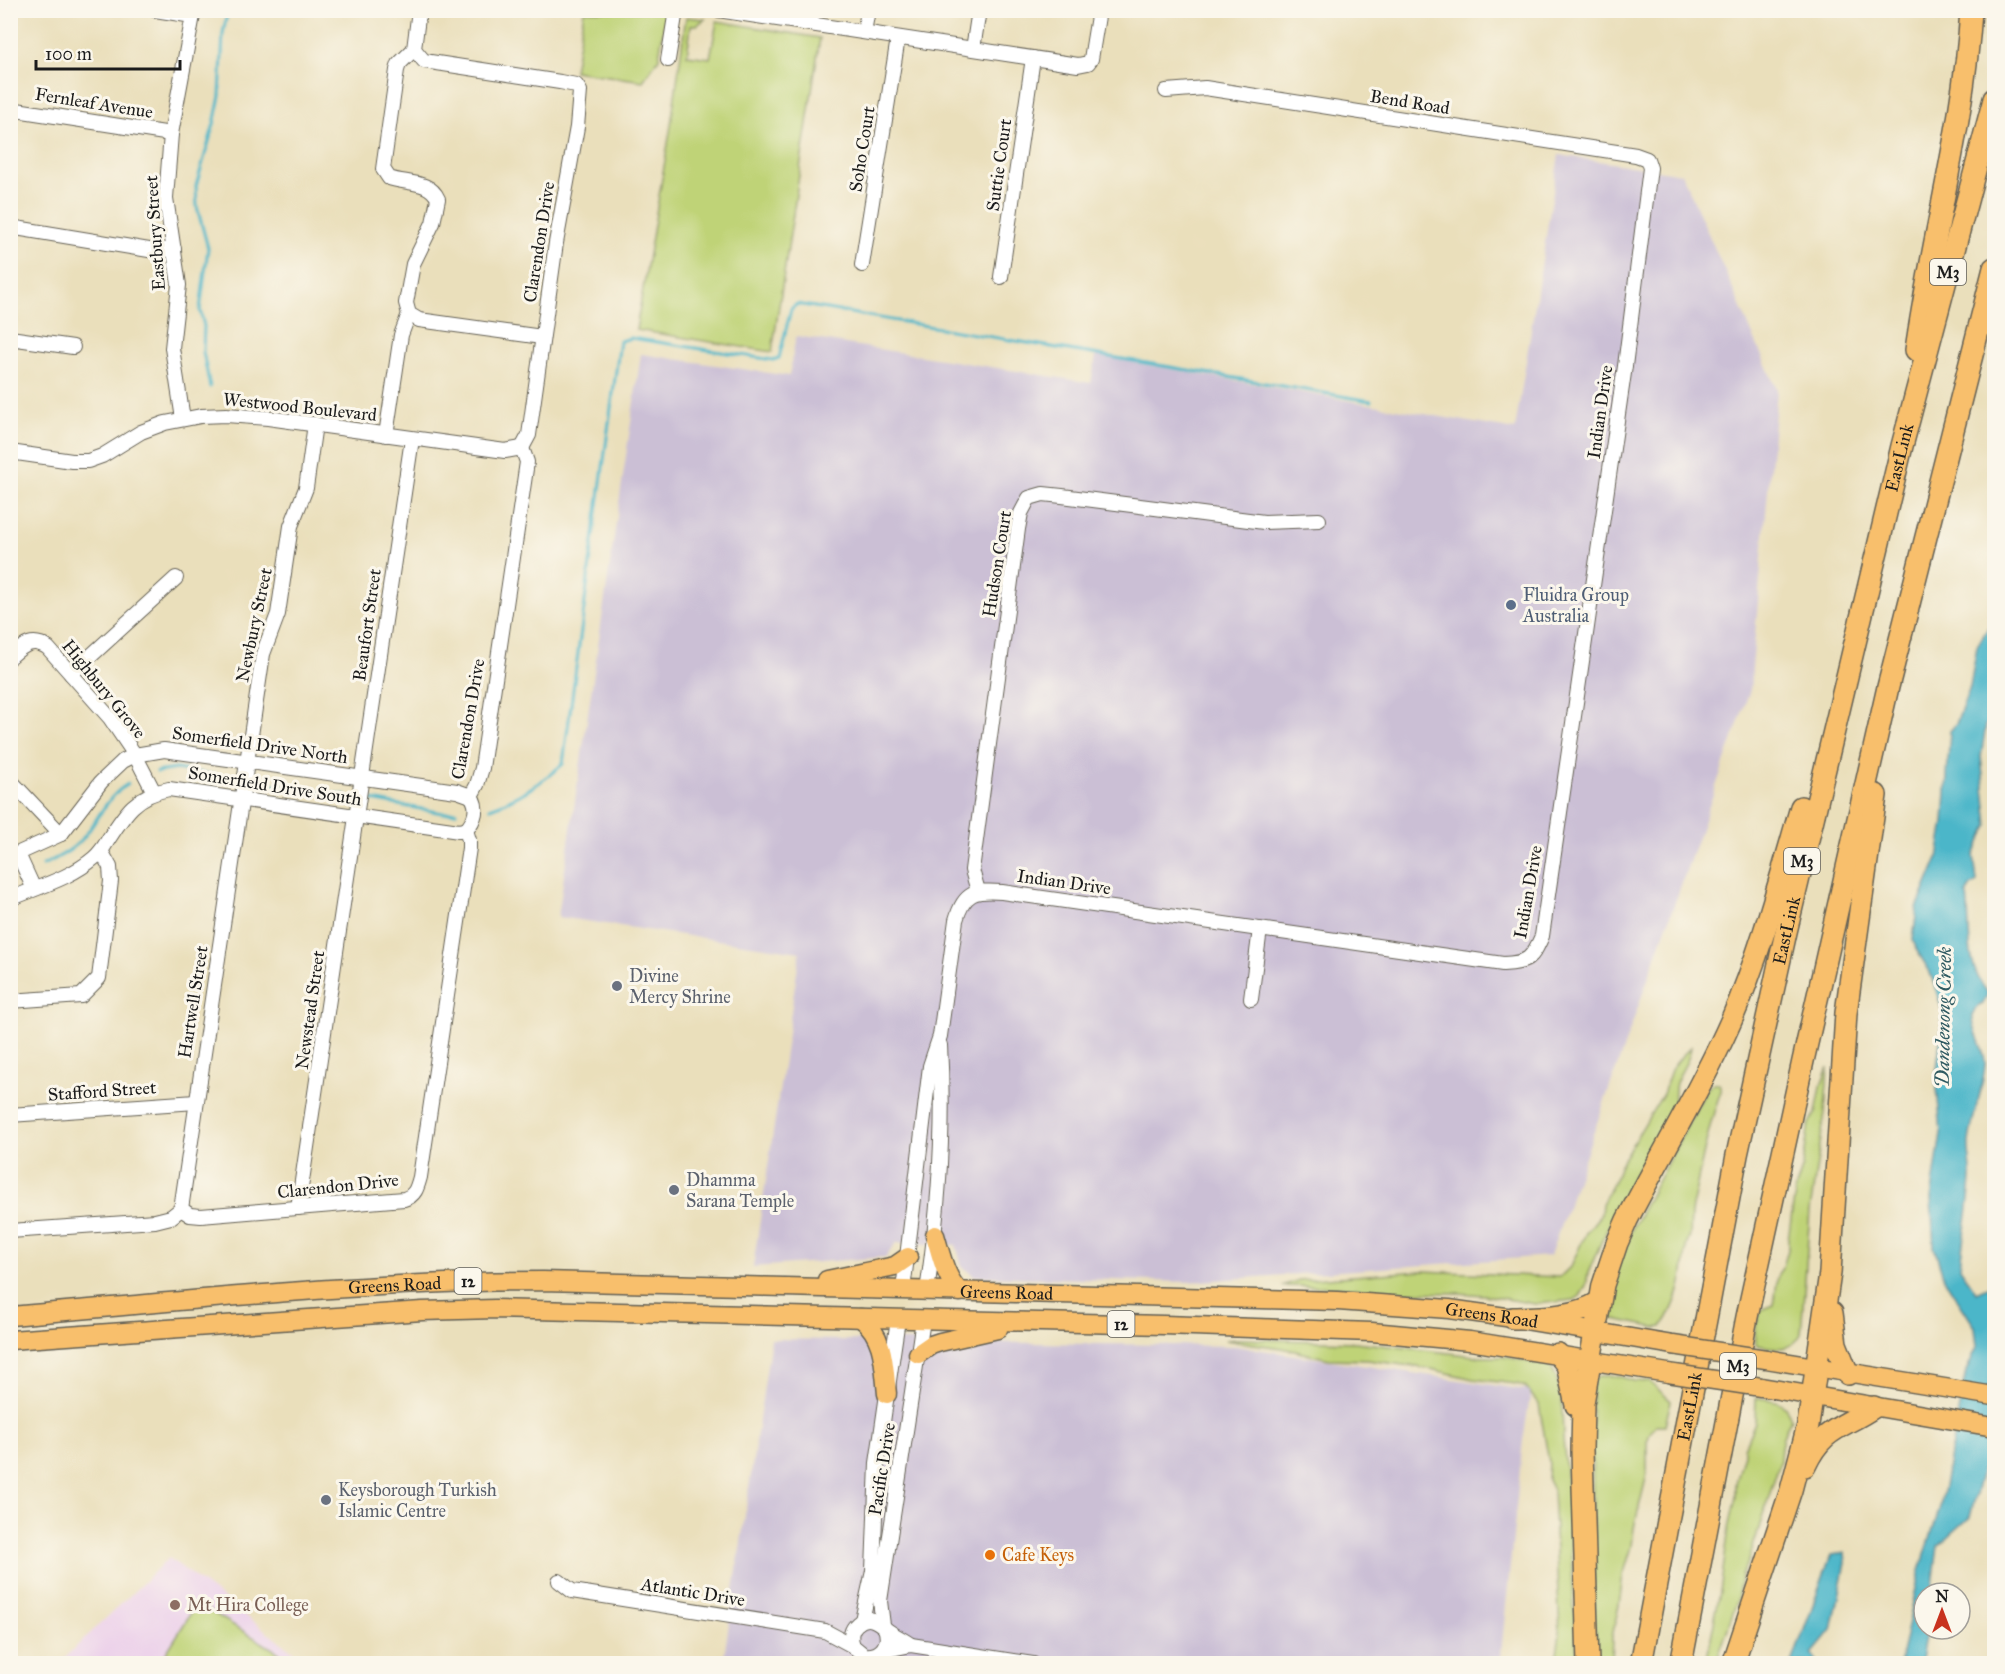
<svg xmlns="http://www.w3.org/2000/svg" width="2005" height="1674" font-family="'IM FELL Great Primer',serif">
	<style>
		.built { fill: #ecd1ea }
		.industrial { fill: #cbbfd5 }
		.green { fill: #bfd377; stroke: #6e784a; stroke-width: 1.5 }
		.water { fill: #4bb6c9; stroke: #346972; stroke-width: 1.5 }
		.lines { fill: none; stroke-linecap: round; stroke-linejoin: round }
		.stream { stroke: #4bb6c9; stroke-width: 3 }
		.minor-casing { stroke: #646054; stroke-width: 16 }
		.major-casing { stroke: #646054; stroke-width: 21 }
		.highway-casing { stroke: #646054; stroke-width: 24 }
		.minor { stroke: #fff; stroke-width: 14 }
		.major { stroke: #f8bf6c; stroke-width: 18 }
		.highway { stroke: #f8bf6c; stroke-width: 21 }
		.major-bridge-casing { stroke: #646054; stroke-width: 21; stroke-linecap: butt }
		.major-bridge { stroke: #f8bf6c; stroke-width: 18 }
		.service-dot { fill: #5c6f8a; stroke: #fbf7ec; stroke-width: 2 }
		.worship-dot { fill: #6b7280; stroke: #fbf7ec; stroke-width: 2 }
		.food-dot { fill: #e8710a; stroke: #fbf7ec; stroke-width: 2 }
		.education-dot { fill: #8d6e63; stroke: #fbf7ec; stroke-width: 2 }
		.labels { text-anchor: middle; stroke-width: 6; stroke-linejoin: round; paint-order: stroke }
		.shield { fill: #fbf7ec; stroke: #5f5e5a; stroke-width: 1.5 }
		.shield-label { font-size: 16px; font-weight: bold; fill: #1c1c1c }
		.street-label { font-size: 18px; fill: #1c1c1c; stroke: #fbf7ec }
		.service-label { font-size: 18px; fill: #4e5e75; stroke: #fbf7ec; text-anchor: start }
		.worship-label { font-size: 18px; fill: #5b616d; stroke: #fbf7ec; text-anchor: start }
		.food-label { font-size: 18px; fill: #c56008; stroke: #fbf7ec; text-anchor: start }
		.education-label { font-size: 18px; fill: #785e54; stroke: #fbf7ec; text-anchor: start }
		.water-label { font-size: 20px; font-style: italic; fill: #2f5a61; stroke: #fbf7ec }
	</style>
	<rect width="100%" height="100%" fill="#fbf7ec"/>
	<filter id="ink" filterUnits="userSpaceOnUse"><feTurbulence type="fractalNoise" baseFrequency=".0167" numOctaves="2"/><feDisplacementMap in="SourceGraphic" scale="12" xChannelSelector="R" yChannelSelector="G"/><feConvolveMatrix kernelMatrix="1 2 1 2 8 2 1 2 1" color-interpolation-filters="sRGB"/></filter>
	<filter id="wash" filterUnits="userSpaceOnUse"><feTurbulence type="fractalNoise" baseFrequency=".008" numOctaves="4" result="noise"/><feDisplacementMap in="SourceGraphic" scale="24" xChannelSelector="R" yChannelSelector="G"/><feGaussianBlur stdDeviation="1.35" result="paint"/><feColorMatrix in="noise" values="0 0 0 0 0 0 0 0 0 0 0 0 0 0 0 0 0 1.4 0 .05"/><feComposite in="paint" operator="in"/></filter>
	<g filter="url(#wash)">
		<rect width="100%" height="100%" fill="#eadfbb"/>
		<polygon class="built" points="169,1558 294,1652 289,1663 58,1664"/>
		<g class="industrial">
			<polygon points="1559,155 1682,174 1777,390 1750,690 1550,1256 1188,1282 974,1276 962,1266 956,1245 896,1243 886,1257 753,1267 800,952 558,917 641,354 789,376 796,336 1091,383 1096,356 1515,430"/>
			<polygon points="771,1339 1235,1346 1531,1391 1523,1440 1500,1663 723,1664"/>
		</g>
		<g class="green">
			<polygon points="584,11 666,11 659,58 643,81 574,71"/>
			<polygon points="686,17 705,19 697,25 691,25 687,55 710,58 717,21 820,38 772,352 636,330 670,132"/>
			<path d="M1691,1047C1689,1063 1681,1069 1676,1083C1674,1089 1676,1097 1673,1106L1622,1198L1599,1247L1588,1273L1586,1286L1580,1296L1574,1300L1535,1304L1484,1295L1458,1293L1391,1292L1345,1287L1282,1286L1299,1280L1422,1271L1560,1277L1571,1266L1586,1233L1601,1214L1602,1204L1616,1177L1620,1164L1663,1094L1671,1070L1680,1058Z"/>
			<path d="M1828,1067L1825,1112L1810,1210L1801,1334C1791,1353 1775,1348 1756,1345L1755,1329L1761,1310L1774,1305L1778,1274L1783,1267L1788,1250V1239L1796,1187L1803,1166L1809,1123L1816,1113L1821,1086Z"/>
			<path d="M1713,1083H1719L1721,1091C1707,1129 1701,1168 1692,1207C1690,1216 1691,1226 1690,1235C1689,1240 1686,1244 1686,1248C1683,1279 1680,1300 1662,1327L1656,1328L1610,1318L1606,1315L1609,1272L1707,1089Z"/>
			<path d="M1239,1339L1355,1342L1483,1357H1506L1549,1366C1566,1383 1561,1426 1564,1449C1571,1521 1572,1592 1578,1663H1550L1557,1654L1560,1634L1553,1490L1548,1480L1549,1462L1539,1404L1525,1387L1517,1384L1473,1379L1431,1369L1368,1360L1329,1359L1282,1348L1226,1340Z"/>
			<polygon points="1598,1376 1618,1376 1634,1381 1650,1382 1671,1401 1665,1425 1656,1425 1650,1433 1647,1442 1647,1474 1634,1528 1632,1546 1623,1576 1619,1605 1612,1637 1611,1663 1595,1663 1593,1591 1592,1381"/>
			<path d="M1756,1398C1774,1400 1786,1400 1791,1419C1783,1432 1780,1446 1780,1461L1749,1560L1741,1576L1737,1601L1716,1663H1706L1720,1592L1729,1528L1736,1497V1483L1744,1454V1448L1755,1422Z"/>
			<polygon points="197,1603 286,1657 282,1663 160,1663"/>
		</g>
		<g class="water">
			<path d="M1994,618V717L1986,725L1981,757L1988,826L1974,855L1977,882L1970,887L1967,894C1971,931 1964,963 1988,993L1983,1004C1958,1012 1987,1047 1985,1065C1983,1091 1972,1116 1969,1142C1968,1154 1972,1167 1971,1179C1969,1209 1963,1238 1960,1267L1976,1292L1994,1284V1422L1985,1449V1459L1970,1517L1938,1546L1932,1593H1924V1629H1927L1920,1663L1900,1664L1919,1574L1940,1507L1966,1371L1977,1347L1975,1327L1944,1279L1934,1247L1931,1199L1941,1133L1936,1077L1943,1014L1936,990L1929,970L1917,951L1913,940L1917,908L1938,858L1944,822L1950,731L1956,724L1970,687L1977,646Z"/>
			<polygon points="1845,1553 1846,1563 1832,1630 1812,1654 1818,1663 1792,1663 1831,1555"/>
		</g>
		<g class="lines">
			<g class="stream">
				<polyline points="210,387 203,352 204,326 200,310 208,248 197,207 196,186 214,124 220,96 223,33 228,10"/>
				<polyline points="157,772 176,769 234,778"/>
				<polyline points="257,782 346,796"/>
				<polyline points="372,800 443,813 456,812"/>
				<path d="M490,808C517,799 541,783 563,764L620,341L631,338L773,360L779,358L791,309L797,304L1371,401"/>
				<path d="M43,865C57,858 72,851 83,838C99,819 106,797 128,784"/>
				<polyline points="1990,1289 1994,1268"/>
			</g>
		</g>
	</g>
	<g filter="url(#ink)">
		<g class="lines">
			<g class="minor-casing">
				<g id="minor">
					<polyline points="155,10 193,16"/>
					<polyline points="419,10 414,49 424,61 560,82 576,85 580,91 577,127 556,243 529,435 522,448"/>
					<polyline points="718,10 1078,65 1088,63 1091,59 1099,10"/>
					<polyline points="864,32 868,10"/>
					<path d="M414,49L399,64L397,70L383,169L389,178C406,184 430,180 438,199L433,223L413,264L406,303L409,314L419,320L542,337"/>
					<polyline points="973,49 979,10"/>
					<polyline points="668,60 676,10"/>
					<polyline points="10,109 171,134"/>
					<polyline points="10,227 155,251 174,249"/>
					<polyline points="862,265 898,38"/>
					<polyline points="1001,277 1033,58"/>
					<polyline points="10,338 73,347"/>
					<polyline points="183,419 172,348 179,285 166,198 171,134 194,10"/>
					<polyline points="386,435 401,335 409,314"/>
					<polyline points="10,452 72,461 88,461 102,456 141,432 165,423 201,416 226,415 268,418 505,451 522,448"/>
					<path d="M10,657C23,646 32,637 48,648L110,718L135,755L154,792"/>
					<polyline points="71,674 176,578"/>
					<polyline points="10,780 61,834"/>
					<polyline points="471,796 477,785 482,768 527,462 522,448"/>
					<path d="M466,830C475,820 479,807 471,796"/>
					<polyline points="18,854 34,889"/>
					<polyline points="10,857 61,834 101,782 123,761 135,755 164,750 457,791 471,796"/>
					<polyline points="978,891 972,870 1018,529 1021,513 1029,498 1043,494 1062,496 1264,522 1319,520"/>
					<path d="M10,899C38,887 71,878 94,858C100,853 104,847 108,840C125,813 136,795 169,789L459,831L466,830"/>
					<polyline points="1251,999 1260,929"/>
					<polyline points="10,1001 81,996 99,978 111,881 110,867 101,851"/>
					<polyline points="10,1115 196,1102"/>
					<polyline points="298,1208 412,439"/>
					<polyline points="181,1209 263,654 278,614 291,526 306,488 315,424"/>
					<path d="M181,1209L190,1215L201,1216L404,1199C415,1196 417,1188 420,1177L469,848V840L466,830"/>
					<polyline points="10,1231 155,1221 171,1217 181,1209"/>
					<path d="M903,1290L930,1066L940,1036L956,920C964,892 975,890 1002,892L1503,964C1528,963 1532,959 1542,936L1625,366L1650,168L1647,159L1636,155L1205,88L1166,91"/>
					<path d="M927,1291C939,1209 945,1128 940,1045"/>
					<polyline points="559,1581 572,1591 825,1631 853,1646"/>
					<polyline points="862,1620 873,1571 877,1463 898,1319"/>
					<polyline points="883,1625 880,1601 923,1320"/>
					<path d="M885,1628C891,1644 881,1657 864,1655L853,1646C850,1638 850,1630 857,1624C868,1614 878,1621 886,1629C893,1635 903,1639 911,1645"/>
					<polyline points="882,1651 911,1645 1033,1664"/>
				</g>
			</g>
			<g class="major-casing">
				<g id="major">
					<path d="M935,1235C941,1255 945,1277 960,1292"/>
					<polyline points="827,1280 895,1266 908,1257"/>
					<path id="s1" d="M10,1316C188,1301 365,1281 543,1281L1338,1301L1449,1309L1513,1318L1673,1345"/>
					<path d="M861,1318C885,1336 884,1367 887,1394"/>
					<polyline points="10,1340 422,1311 495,1309 1164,1325 1372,1332 1470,1341 1668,1373"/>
					<polyline points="918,1354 931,1345 940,1342 998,1329"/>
					<polyline points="1766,1359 1994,1396"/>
					<polyline points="1761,1387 1994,1427"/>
				</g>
			</g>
			<g class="highway-casing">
				<g id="highway">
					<path d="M1916,350C1932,237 1964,125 1971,10"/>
					<polyline points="1832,1313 1836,1344 1848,1374"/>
					<path d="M1513,1318C1541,1317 1574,1318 1599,1302"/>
					<polyline points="1558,1354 1567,1365 1576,1405"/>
					<path d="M1805,1466C1823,1427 1843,1428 1874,1407"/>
					<path d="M1588,1664L1582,1450L1583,1403L1603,1285L1617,1243L1627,1220C1661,1154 1701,1089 1731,1021C1761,952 1780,879 1801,807"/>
					<path id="s2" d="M1641,1664L1737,1155L1786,932L1902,446L1994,99"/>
					<polyline points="1681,1664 1747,1317 1803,1061 1888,687 1994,268"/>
					<polyline points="1733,1664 1791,1490 1808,1425 1830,1273 1846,1013 1876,795"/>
				</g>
			</g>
			<use href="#minor" class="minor"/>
			<use href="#major" class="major"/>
			<use href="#highway" class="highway"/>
			<g class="major-bridge-casing">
				<g id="major-bridge">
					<polyline points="1673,1345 1766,1359"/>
					<polyline points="1668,1373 1761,1387"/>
				</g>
			</g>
			<use href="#major-bridge" class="major-bridge"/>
		</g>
	</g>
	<circle class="service-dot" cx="1511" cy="605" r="6"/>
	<g class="worship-dot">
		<circle cx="617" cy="986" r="6"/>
		<circle cx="674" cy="1190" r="6"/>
		<circle cx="326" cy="1500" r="6"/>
	</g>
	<circle class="food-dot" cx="990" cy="1555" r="6"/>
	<circle class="education-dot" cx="175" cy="1605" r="6"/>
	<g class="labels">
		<g class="shield">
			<rect x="1930" y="259" width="36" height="26" rx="4.5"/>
			<rect x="1784" y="848" width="36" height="26" rx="4.5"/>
			<rect x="454.5" y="1268" width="27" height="26" rx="4.5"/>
			<rect x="1107.5" y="1311" width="27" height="26" rx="4.5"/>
			<rect x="1720" y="1353" width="36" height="26" rx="4.5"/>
		</g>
		<g class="shield-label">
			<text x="1948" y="278">M3</text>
			<text x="1802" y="867">M3</text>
			<text x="468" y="1287">12</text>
			<text x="1121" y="1330">12</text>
			<text x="1738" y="1372">M3</text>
		</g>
		<g class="street-label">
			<text transform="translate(1410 102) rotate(9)" y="6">Bend Road</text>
			<text transform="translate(94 103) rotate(9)" y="6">Fernleaf Avenue</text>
			<text transform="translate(862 149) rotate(-81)" y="6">Soho Court</text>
			<text transform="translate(999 165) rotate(-82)" y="6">Suttie Court</text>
			<text transform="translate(155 233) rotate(-94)" y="6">Eastbury Street</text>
			<text transform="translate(539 242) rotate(-81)" y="6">Clarendon Drive</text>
			<text transform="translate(300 407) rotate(6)" y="6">Westwood Boulevard</text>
			<text transform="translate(1600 412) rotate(-82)" y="6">Indian Drive</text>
			<text dy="6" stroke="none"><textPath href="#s2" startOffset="1234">EastLink</textPath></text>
			<text transform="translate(997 564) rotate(-81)" y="6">Hudson Court</text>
			<text transform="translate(254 625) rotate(-78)" y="6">Newbury Street</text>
			<text transform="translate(367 625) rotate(-82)" y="6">Beaufort Street</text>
			<text transform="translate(104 689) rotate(51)" y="6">Highbury Grove</text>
			<text transform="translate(468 719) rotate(-80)" y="6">Clarendon Drive</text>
			<text transform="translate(260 745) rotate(8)" y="6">Somerfield Drive North</text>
			<text transform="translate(275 786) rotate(9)" y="6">Somerfield Drive South</text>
			<text transform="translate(1064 882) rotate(8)" y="6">Indian Drive</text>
			<text transform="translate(1528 892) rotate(-80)" y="6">Indian Drive</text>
			<text dy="6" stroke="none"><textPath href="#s2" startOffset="748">EastLink</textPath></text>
			<text transform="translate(193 1002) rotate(-81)" y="6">Hartwell Street</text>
			<text transform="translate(310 1010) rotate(-82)" y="6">Newstead Street</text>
			<text transform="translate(102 1091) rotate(-4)" y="6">Stafford Street</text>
			<text transform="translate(338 1186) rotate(-6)" y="6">Clarendon Drive</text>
			<text dy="6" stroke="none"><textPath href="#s1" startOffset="386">Greens Road</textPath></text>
			<text dy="6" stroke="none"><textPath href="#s1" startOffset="998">Greens Road</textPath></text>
			<text dy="6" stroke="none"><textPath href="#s1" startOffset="1484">Greens Road</textPath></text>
			<text dy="6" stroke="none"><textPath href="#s2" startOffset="262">EastLink</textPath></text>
			<text transform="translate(882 1469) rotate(-81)" y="6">Pacific Drive</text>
			<text transform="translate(693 1592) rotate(9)" y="6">Atlantic Drive</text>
		</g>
		<g class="service-label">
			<text x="1523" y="601">Fluidra Group<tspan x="1523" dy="21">Australia</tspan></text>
		</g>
		<g class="worship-label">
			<text x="629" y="982">Divine<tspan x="629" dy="21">Mercy Shrine</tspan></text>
			<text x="686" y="1186">Dhamma<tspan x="686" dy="21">Sarana Temple</tspan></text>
			<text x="338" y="1496">Keysborough Turkish<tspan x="338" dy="21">Islamic Centre</tspan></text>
		</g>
		<g class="food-label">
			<text x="1002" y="1561">Cafe Keys</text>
		</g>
		<g class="education-label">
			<text x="187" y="1611">Mt Hira College</text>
		</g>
		<g class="water-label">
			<text transform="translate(1943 1017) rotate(-89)" y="7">Dandenong Creek</text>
		</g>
	</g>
	<rect width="2005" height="1674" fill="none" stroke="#fbf7ec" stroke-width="36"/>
	<g transform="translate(1942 1611)"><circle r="28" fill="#fbf7ec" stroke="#a29f99" stroke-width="1.5"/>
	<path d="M0-4.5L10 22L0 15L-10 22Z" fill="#c8321e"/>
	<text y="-9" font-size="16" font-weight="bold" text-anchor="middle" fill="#1c1c1c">N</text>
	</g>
	<path d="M36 60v9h144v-9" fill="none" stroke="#1c1c1c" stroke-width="3"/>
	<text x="45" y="60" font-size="18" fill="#1c1c1c" stroke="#fbf7ec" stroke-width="4.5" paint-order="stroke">100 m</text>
</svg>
